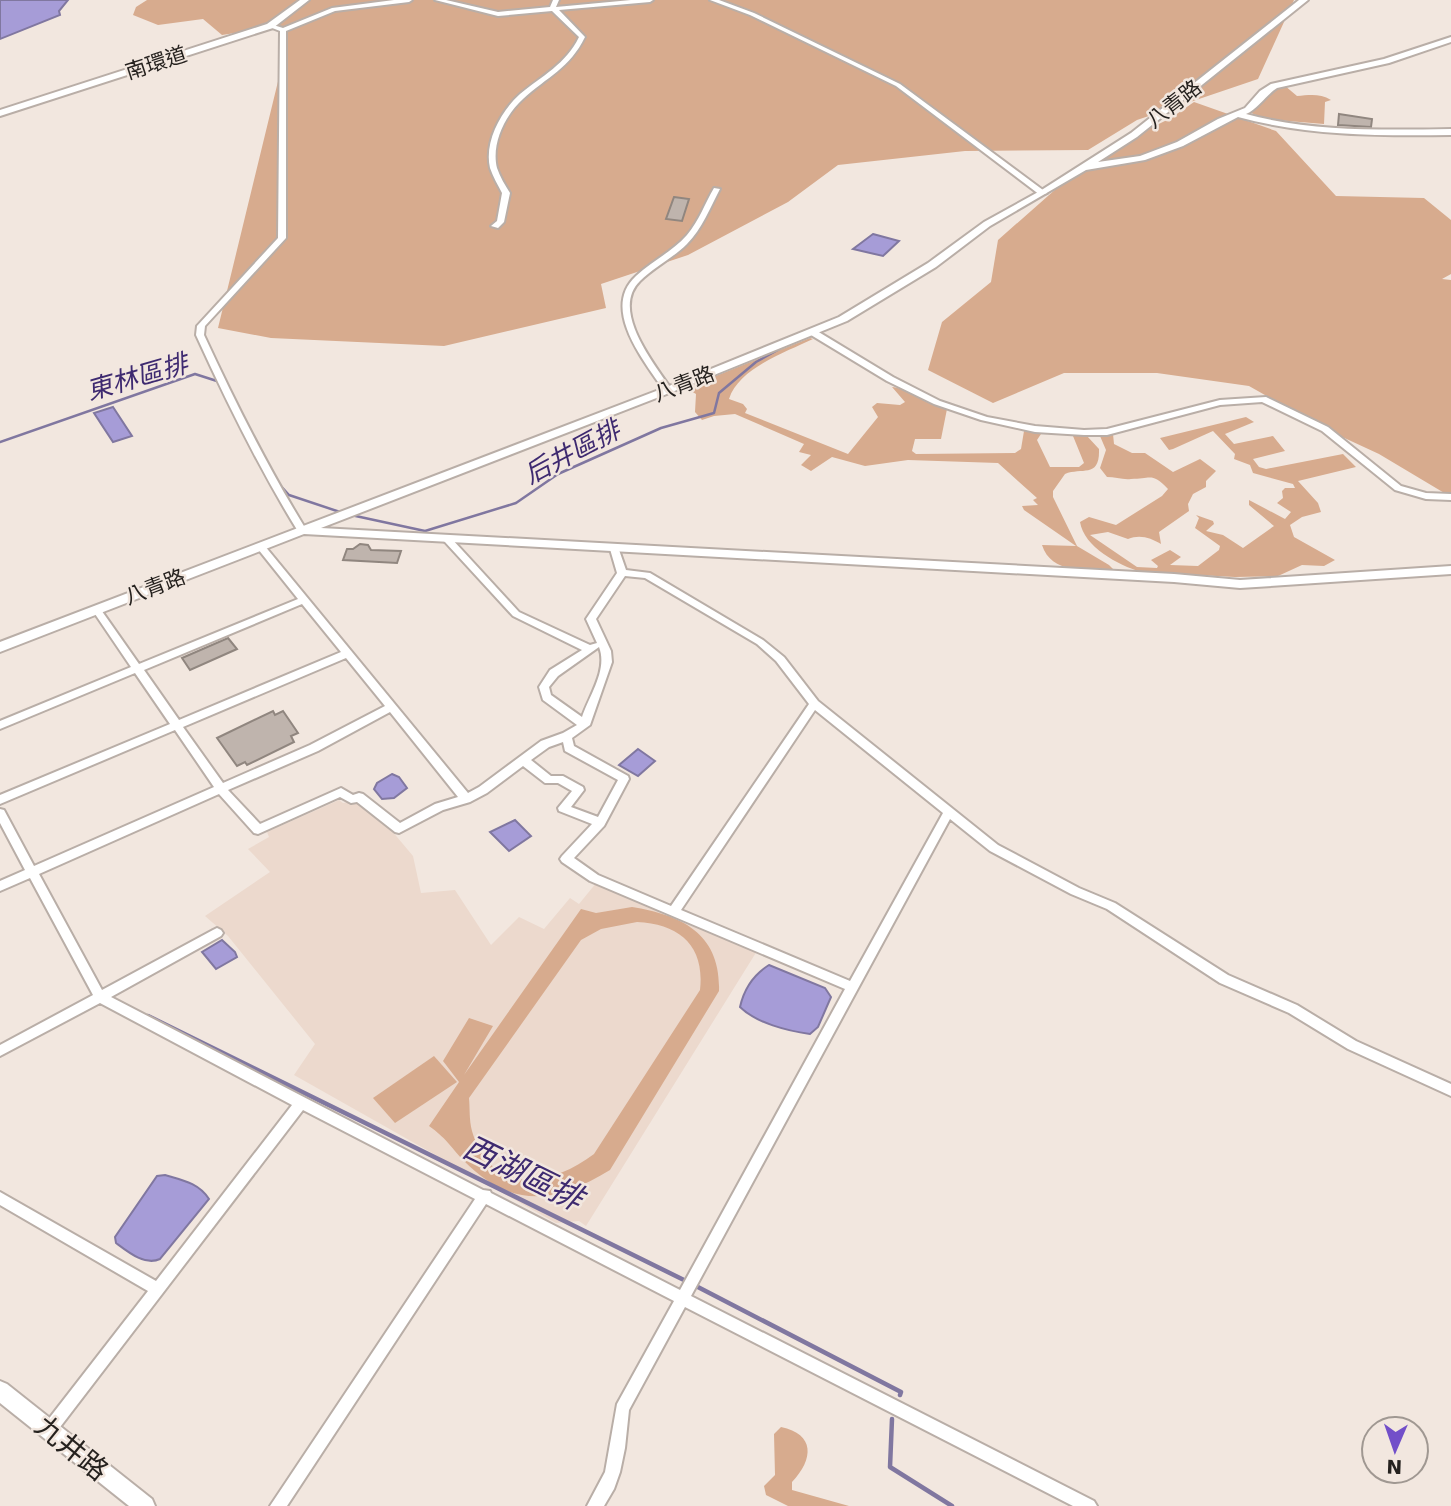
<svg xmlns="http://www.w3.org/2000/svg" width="1451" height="1506" font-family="'DejaVu Sans','Noto Sans TC',sans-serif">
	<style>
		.built { fill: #ecd9cd }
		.green { fill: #d7ab8e; fill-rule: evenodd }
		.water { fill: #a69cd7; stroke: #8077a0; stroke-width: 2 }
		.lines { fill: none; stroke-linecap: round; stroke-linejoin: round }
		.stream-far1 { stroke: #8077a0; stroke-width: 2.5 }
		.stream { stroke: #8077a0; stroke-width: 4.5 }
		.building { fill: #bfb4ad; stroke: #90867f; stroke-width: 2 }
		.street-casing { stroke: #b9aea7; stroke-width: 4 }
		.secondary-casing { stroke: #b9aea7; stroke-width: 4 }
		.street { fill: #fff; fill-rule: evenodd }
		.secondary { fill: #fff; fill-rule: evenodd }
		.labels { text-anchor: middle; stroke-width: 5; stroke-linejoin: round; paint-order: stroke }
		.far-street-label { font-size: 21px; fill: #26221f; stroke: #f2e7df }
		.water-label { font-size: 26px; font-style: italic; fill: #3e2a70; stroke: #f2e7df }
		.near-street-label { font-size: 28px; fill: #26221f; stroke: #f2e7df }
		.near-water-label { font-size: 32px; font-style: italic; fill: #3e2a70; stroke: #f2e7df }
	</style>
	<rect width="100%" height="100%" fill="#f2e7df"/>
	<polygon class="built" points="339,800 343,803 356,801 392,831 413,856 421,893 455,890 491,945 519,917 544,929 570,898 579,904 597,882 757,951 586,1226 579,1221 556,1223 294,1075 315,1044 228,936 205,916 270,872 248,849 269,837 267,832"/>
	<g class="green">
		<polygon points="147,0 1294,0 1258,79 1137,120 1088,150 965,151 838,165 788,202 688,255 601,284 606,308 444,346 271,338 218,328 282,65 282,30 261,29 222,35 203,19 158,25 133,15 136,7"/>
		<path d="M1284,85L1297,96C1309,95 1320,93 1331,100L1325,102L1324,124L1265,119L1249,112C1263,103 1266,90 1284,85Z"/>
		<polygon points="1194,102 1276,131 1336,196 1424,198 1451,220 1451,274 1442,279 1451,280 1451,497 1379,454 1325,429 1249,386 1157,373 1064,373 993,403 928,370 942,322 991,282 998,240 1057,188 1122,142 1171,118"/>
		<path d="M810,338L813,339C786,352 739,368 729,399L743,404L747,409L745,413L848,454L878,417L872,407L877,403L900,405L905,402L892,387C902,387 934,405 947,409L941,439H915L912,451L916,454L1015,453L1021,449L1024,431L1041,434L1037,440L1050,467H1079L1084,463L1073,436H1087L1099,449C1100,479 1082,467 1065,474L1053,491V497L1077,546L1109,565L1113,569L1111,571C1087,570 1051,574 1042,545L1076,546L1024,510L1022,506L1038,505L1033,500L1037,498L998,463L908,460L865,466L832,457L811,471L801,465L811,455L799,452L804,444L735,414L714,416L702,420L695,412L696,394L686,388Z"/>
		<path d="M1246,417L1254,422L1225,434L1234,444L1273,436L1285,451L1253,459L1259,467L1266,469L1343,454L1356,467L1298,481L1318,503L1321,512L1302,517L1290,525L1294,537L1335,560L1324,566L1302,565L1278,576L1235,577L1141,572C1118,565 1084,547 1080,522L1089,517L1116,525L1162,496L1168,489C1152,472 1151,479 1131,479C1123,480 1115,477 1107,477L1100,468L1106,450L1100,436L1113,434L1114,444L1132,453H1145L1173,472L1200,459L1216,471L1206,481V487L1193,494L1188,504L1189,511L1159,532L1161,544C1151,538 1140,534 1128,539L1108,532L1090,535L1137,567L1157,568L1158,566L1151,560L1170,550L1181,557L1170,565L1198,566L1219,550L1220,546L1195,528L1199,518L1196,515L1213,521L1214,524L1206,531L1223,535L1243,548L1274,526L1249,505V500L1285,519L1291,512L1277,503L1283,498L1282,491L1285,488H1295L1293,484L1253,473L1250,465L1234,459L1235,454L1213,431L1173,449L1169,450L1160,438Z"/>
		<path d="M632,907C682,915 721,934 719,991L610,1170C555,1204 511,1209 463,1160C450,1146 446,1138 429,1126L459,1082L443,1061L469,1018L493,1026L464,1075L581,909L596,913ZM637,922C680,924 705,946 700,990L594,1154C549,1188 491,1195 472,1131C469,1120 470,1108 469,1098L581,940L601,929Z"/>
		<polygon points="434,1056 457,1082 395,1123 373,1098"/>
		<path d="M781,1427C815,1434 814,1459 792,1482V1490L849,1506H788L766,1495L764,1486L775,1475L774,1434Z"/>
	</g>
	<g class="water">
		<polygon points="0,0 68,0 59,11 60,15 0,39"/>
		<polygon points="873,234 899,241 883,256 853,249"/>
		<polygon points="113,407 132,436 113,442 94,413"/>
		<polygon points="638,749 655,761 638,776 619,765"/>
		<polygon points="392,774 399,777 407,788 394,798 382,799 374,789 377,783"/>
		<polygon points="515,820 531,836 509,851 490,832"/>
		<polygon points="222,940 235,952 237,957 216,969 202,952"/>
		<path d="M769,965L825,988L831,997L818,1027L810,1034C788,1031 756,1023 740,1007C744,989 753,975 769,965Z"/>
		<path d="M165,1175C182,1180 199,1183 209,1199L160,1259C145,1266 128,1252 116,1243L115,1237L157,1176Z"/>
	</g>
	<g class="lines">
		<g class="stream-far1">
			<polyline points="0,442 195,374 220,382"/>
			<polyline points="278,483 289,495 343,513"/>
			<polyline points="351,515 425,531 516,503 558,474 661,428 714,413 719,393 756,362 783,347"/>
		</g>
		<g class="stream">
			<polyline points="148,1016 688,1282"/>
			<polyline points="694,1285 901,1392 900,1395"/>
			<polyline points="892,1419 890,1467 952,1506"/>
		</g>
	</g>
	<g class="building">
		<polygon points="1339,114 1372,119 1371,127 1338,125"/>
		<polygon points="674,197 689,199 682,221 666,219"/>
		<polygon points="360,544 368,545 371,550 401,551 397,563 343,560 347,549 353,549"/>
		<polygon points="228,638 237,649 190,670 182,658"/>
		<polygon points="273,711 275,715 283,711 298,733 291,736 294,742 247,765 245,762 237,766 217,738"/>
	</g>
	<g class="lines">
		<g class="street-casing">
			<g id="street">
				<path d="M394,0H412L409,2L335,11L286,31V238L205,326L204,335C235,402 268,468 307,531L302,534L299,533C260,470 227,403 196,335L197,326L278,238L280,31L267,26L270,24L283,28L332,8Z"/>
				<path d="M435,0H446L498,12L550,7L553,0H559L556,7L631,0H653L650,2L559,10L585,37C570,68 547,77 523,99C505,115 491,144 497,168C500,177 505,185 510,193L504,222L498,228L491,226L497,221L502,193C498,185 493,177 490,168C484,142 501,111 520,94C542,76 566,64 579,37L552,11L498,16Z"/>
				<polygon points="710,0 719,0 754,13 900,84 1047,193 1040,195 896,86 750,15"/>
				<path d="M714,188L720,189C710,208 702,229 687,244C673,258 654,267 640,281C610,310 654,364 672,390L668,392H665C645,362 600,309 636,276C652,261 672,252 687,235C699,221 705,203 714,188Z"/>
				<polygon points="811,331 817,331 893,377 940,401 987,417 1035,426 1084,430 1107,429 1220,400 1266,397 1328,427 1401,486 1426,493 1451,494 1451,500 1426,499 1395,490 1322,431 1262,402 1220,405 1107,435 1084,435 1035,432 981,420 934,404 887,381 811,335"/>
				<path d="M448,537L451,538L519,612L590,645L597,643L586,619L617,573L610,549L612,547H618L626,570L650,573L763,640L784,657L818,701L998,845L1079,888L1115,903L1228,975L1297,1005L1356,1041L1451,1084V1096L1348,1049L1289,1013L1220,983L1107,909L1071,894L990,851L950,819L691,1296L1094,1501L1097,1506H1073L685,1307L629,1410L625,1448L620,1472L614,1489L604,1506H587L605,1472L617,1404L674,1301L486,1204L287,1506H270L475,1199L303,1110L54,1435L49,1437L44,1435L42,1430L44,1425L148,1291L0,1205V1192L156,1281L292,1105L100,1003L0,1056V1045L93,995L30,878L0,891V881L25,870L0,823V809L4,810L34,866L214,787L175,730L0,804V795L170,724L135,673L0,729V721L131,667L93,611L91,609L93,607H99L139,664L298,599L258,549L256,547L258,545H264L468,793L479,787L541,741L563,733L577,725L543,700L539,687L550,670L582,650L513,616L445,542L443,540L445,538ZM625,576L645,578L757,644L776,661L809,704L671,906L598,875L574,858L604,826L629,779L628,776L574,746L572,738L590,725L612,662L611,651L596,619ZM302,604L341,652L179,720L144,670ZM599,647C608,670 589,696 582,717L551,695L549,687L558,676ZM346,658L385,706L310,745L223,783L183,727ZM815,710L943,813L850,981L681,910ZM390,712L458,797L435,804L400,823L363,794L359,793L353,795L341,788L260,824L228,790L318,751ZM563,742L565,751L618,780L598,817L571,807L584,790L583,787L563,776H551L531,760L549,747ZM523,766L545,783H558L572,791L558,808L559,811L592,824L562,856L560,859L562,862L590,881L845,989L680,1290L491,1193L490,1191L483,1190L111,997L221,936L223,933L221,930L217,928L213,930L102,990L39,874L219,794L254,833L258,834L340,797L351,803L357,802L395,832L399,833L443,810L470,802L487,793Z"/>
			</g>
		</g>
		<g class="secondary-casing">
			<g id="secondary">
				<polygon points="300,0 309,0 273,28 0,116 0,110 267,24"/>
				<path d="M1299,0H1308L1137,137L1098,162L1140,156L1177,142L1218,119L1245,108L1260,91L1271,84L1384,59L1451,37V42L1389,63L1277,88C1266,95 1258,109 1246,114C1312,132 1382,130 1451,129V135C1379,136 1308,136 1238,117L1183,146L1145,160L1086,170L990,226L936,267L847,321L672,392L321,528L1174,574L1240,580L1451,566V574L1240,588L1174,582L304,534L0,652V642L664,388L839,317L928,263L984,222L1040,191L1131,133Z"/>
				<polygon points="0,1381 7,1384 152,1499 155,1506 129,1506 0,1403"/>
			</g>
		</g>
		<use href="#street" class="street"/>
		<use href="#secondary" class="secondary"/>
	</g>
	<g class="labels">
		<g class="far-street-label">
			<text transform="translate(156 63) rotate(-18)" y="7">南環道</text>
			<text transform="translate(1174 104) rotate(-38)" y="7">八青路</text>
			<text transform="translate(684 384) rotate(-21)" y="7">八青路</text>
			<text transform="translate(155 587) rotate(-21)" y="7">八青路</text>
		</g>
		<g class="water-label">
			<text transform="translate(137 377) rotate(-16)" y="9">東林區排</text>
			<text transform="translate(572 452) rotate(-28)" y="9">后井區排</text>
		</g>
		<g class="near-street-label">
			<text transform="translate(72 1448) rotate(39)" y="10">九井路</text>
		</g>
		<g class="near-water-label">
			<text transform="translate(523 1173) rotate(26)" y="11">西湖區排</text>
		</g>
	</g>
	<g transform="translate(1395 1450) rotate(182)"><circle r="33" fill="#f2e7df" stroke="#a09892" stroke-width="2"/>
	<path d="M0-5L12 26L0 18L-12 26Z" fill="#724fc9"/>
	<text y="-10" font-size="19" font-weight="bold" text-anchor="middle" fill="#26221f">N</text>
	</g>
</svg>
